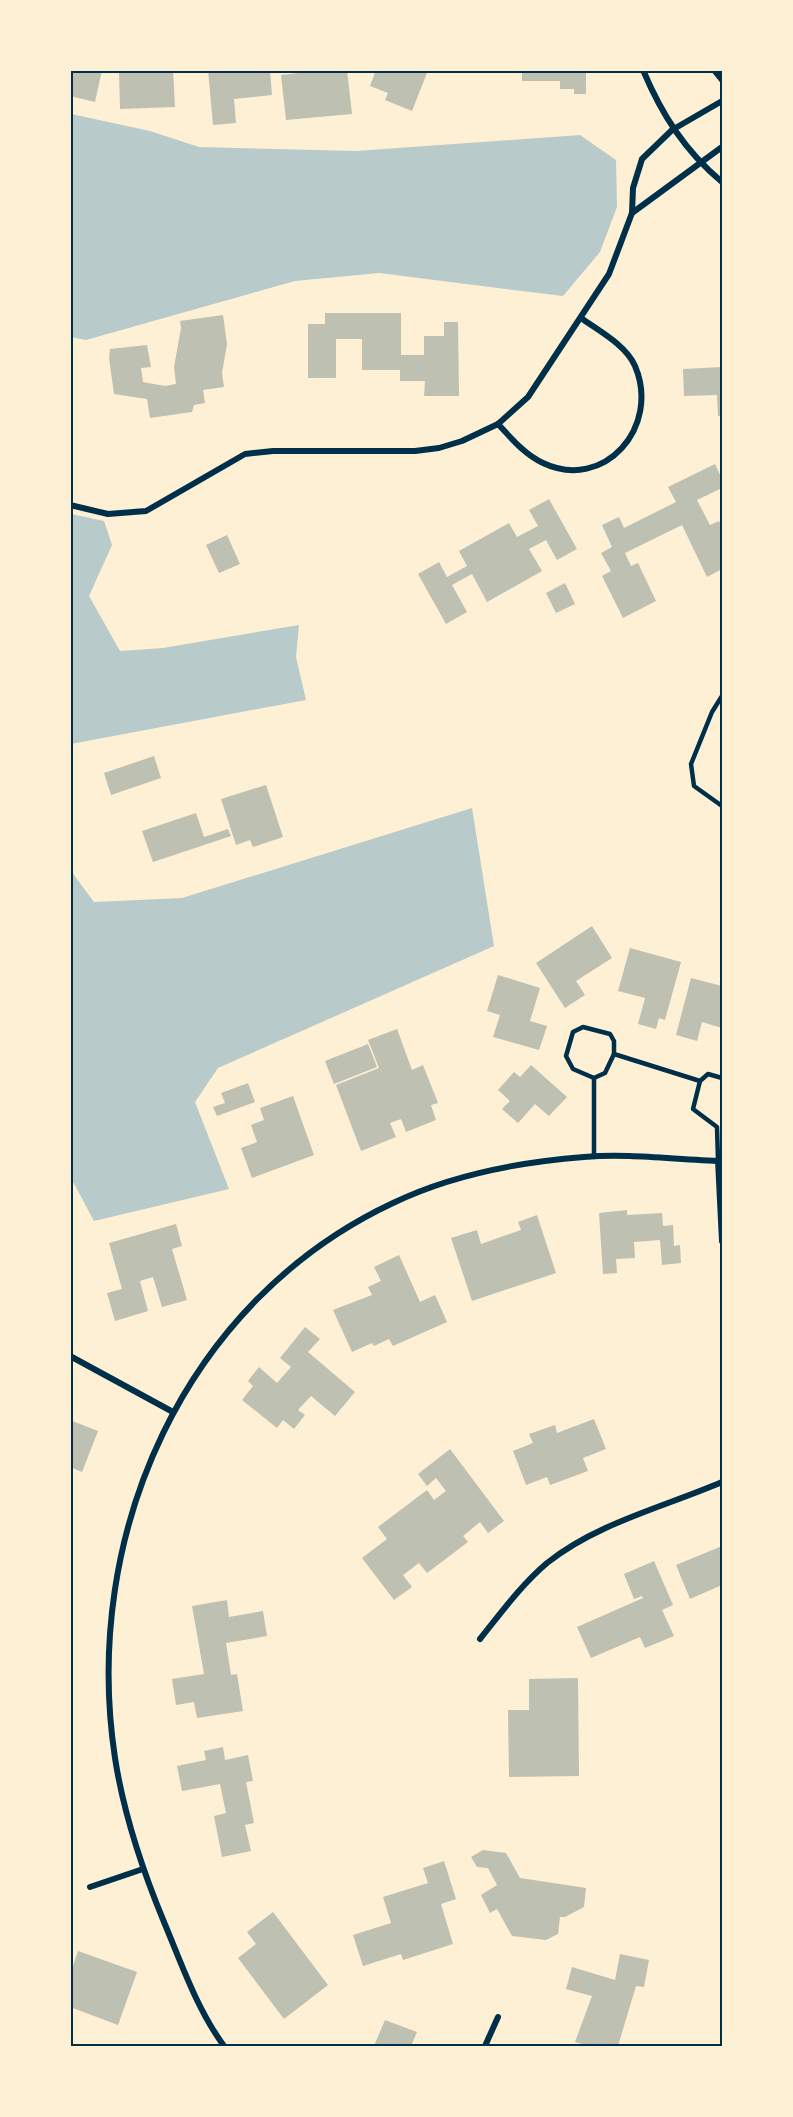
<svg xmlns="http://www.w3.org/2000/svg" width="793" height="2117" font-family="'PT Sans Narrow',sans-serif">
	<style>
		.green { fill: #b9caca }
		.building { fill: #bec0b2 }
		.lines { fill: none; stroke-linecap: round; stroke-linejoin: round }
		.service { stroke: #003049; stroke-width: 4.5 }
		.minor { stroke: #003049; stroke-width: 6 }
		.neatline { fill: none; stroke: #003049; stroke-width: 2 }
	</style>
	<rect width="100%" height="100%" fill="#fdf0d5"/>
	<g class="green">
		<polygon points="71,114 150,131 199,147 356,151 580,135 616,160 617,207 600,252 563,296 379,273 295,281 86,340 71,337"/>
		<polygon points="71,514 104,521 112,545 89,596 120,651 163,648 299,625 296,657 306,700 71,744"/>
		<polygon points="472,808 494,946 218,1068 195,1102 229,1189 94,1221 71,1178 71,871 94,902 182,898"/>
	</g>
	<g class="building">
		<polygon points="70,70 102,70 95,102 70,96"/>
		<polygon points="119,70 173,70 175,107 120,109"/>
		<polygon points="208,70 270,70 272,95 234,99 236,123 213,125"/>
		<polygon points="326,70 347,70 352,114 286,120 281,75"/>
		<polygon points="376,70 427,73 412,111 385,100 388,93 370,86"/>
		<polygon points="522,70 586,70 586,94 574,94 574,89 560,89 560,81 522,81"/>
		<polygon points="325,313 401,313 401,355 424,355 424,336 444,336 444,322 458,322 459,396 424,396 425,381 400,381 400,370 362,370 362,339 336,339 336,378 308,378 308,324 325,324"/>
		<polygon points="223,315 227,344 222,373 224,387 203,390 205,403 194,405 192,412 150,418 147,399 114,394 109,358 110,349 147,345 151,367 141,368 143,382 165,386 176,384 174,367 181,328 180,321"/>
		<polygon points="722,367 722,416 718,416 717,395 684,396 683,369"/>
		<polygon points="715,464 722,479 722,488 697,500 710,525 719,521 722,528 722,569 707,577 682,525 625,553 631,566 638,563 656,601 623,618 602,576 611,571 601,553 612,547 602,525 619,517 624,528 676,502 668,487"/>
		<polygon points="549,499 577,549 557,560 546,540 529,549 542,571 487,602 472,574 452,585 467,612 446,624 418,574 439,562 447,577 467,566 459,551 509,523 517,537 538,526 529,510"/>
		<polygon points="227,535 240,564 219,573 206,545"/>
		<polygon points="565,583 575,604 556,613 546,593"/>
		<polygon points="154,756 161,778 111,795 104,773"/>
		<polygon points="266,785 283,837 253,847 250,840 236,845 221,799"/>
		<polygon points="196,813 204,837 228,829 231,836 153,862 142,831"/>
		<polygon points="592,926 612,958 576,981 585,995 565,1008 536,963"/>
		<polygon points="630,948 681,962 665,1020 659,1018 656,1029 638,1024 645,998 618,991"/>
		<polygon points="498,975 540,988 530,1021 547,1026 539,1050 493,1037 500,1015 487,1011"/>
		<polygon points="691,978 722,986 722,1028 702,1022 697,1041 676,1035"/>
		<polygon points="397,1029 412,1070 423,1065 438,1103 431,1105 436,1120 406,1132 401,1119 390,1123 396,1137 361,1151 336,1085 379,1068 368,1040"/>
		<polygon points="368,1044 377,1067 334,1084 325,1061"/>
		<polygon points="531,1065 567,1097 549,1116 535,1104 518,1123 502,1109 510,1101 498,1090 514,1072 520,1077"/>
		<polygon points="248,1083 255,1102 217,1116 213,1107 225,1103 221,1093"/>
		<polygon points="293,1096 314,1155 252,1178 241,1148 257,1142 251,1125 264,1120 260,1108"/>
		<polygon points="627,1210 627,1215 662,1213 663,1226 673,1225 674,1246 680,1245 681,1263 662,1265 660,1240 634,1242 635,1258 616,1259 617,1273 603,1274 599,1213"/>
		<polygon points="537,1215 556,1273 472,1301 451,1238 477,1230 481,1244 521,1230 518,1222"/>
		<polygon points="176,1224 182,1246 172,1249 187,1300 162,1307 153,1277 140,1281 148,1311 115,1321 107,1293 122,1289 109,1243"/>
		<polygon points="399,1255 420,1302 435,1295 447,1322 393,1346 389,1339 374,1346 372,1343 352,1352 333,1310 372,1295 368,1287 381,1281 374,1267"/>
		<polygon points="305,1327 320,1339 308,1352 355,1392 335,1416 311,1396 298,1410 305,1415 294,1429 283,1420 277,1428 242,1400 253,1386 248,1381 259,1367 277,1383 291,1367 280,1358"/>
		<polygon points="594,1419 606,1449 583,1458 588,1471 550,1485 547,1477 526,1485 513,1451 533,1443 529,1434 555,1425 557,1433"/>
		<polygon points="70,1420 98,1431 82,1472 70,1467"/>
		<polygon points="450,1449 504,1521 488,1533 480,1522 463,1536 468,1542 427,1573 419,1563 403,1575 412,1587 394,1600 362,1558 387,1539 378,1527 427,1490 434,1500 446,1491 436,1478 427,1486 418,1474"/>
		<polygon points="722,1546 722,1585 690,1599 676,1565"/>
		<polygon points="654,1561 673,1605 662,1610 674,1636 645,1648 640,1637 591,1658 577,1627 643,1598 642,1596 634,1599 624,1574"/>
		<polygon points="227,1600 229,1617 263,1611 267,1636 226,1643 231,1675 237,1674 243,1711 197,1718 194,1702 176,1705 172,1679 204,1674 192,1606"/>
		<polygon points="578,1678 579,1776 509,1777 508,1710 529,1710 529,1679"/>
		<polygon points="223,1747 225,1760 248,1755 253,1781 246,1782 254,1823 245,1825 251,1851 222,1857 214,1816 226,1813 220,1784 182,1791 177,1766 206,1760 204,1751"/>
		<polygon points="483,1850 506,1853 520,1878 586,1888 584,1907 565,1917 560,1917 558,1934 546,1940 512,1936 497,1909 490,1913 481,1895 497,1885 488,1868 477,1867 471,1857"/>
		<polygon points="444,1861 456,1899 441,1904 453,1944 403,1960 401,1954 363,1966 353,1935 391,1923 383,1897 428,1883 423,1868"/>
		<polygon points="273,1912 328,1985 284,2019 238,1958 256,1944 247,1932"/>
		<polygon points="78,1951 137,1972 118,2025 70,2007 70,1966 73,1966"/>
		<polygon points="620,1954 649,1960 644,1987 636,1986 618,2046 589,2046 575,2042 592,1996 566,1989 572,1967 615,1980"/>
		<polygon points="385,2020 417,2032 411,2046 374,2046"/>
	</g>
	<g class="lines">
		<g class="service">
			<polyline points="722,696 712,712 691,764 694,786 722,806"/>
			<polyline points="594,1078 573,1069 566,1056 573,1032 583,1027 610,1034 614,1041 614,1054"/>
			<polyline points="700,1081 708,1074 722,1078"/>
			<polyline points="594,1157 594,1078 605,1073 614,1054 700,1081 693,1109 717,1127 718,1160"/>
		</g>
		<g class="minor">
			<path d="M643,70C662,115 685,151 722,182"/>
			<polyline points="714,70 722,80"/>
			<polyline points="632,213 722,147"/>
			<path d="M498,424C511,438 525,455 543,463C604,492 661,427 635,366C626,345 599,331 581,318"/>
			<polyline points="70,505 108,514 146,511 245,454 273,451 415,451 439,448 462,441 498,424 528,397 609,274 632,213 633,188 642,159 672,130 722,101"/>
			<polyline points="718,1160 722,1241"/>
			<polyline points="70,1356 173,1412"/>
			<path d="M480,1639C501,1613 521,1585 547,1563C597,1523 664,1507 722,1482"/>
			<polyline points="90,1887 143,1869"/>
			<path d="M224,2046C197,2009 182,1965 164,1922C142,1869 124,1816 115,1758C81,1535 184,1301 393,1203C451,1175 520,1162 584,1157C630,1153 677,1160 722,1161"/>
			<polyline points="485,2046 498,2017"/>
		</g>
	</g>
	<rect width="793" height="2117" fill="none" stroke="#fdf0d5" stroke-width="144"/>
	<rect x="72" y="72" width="649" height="1973" class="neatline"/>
</svg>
